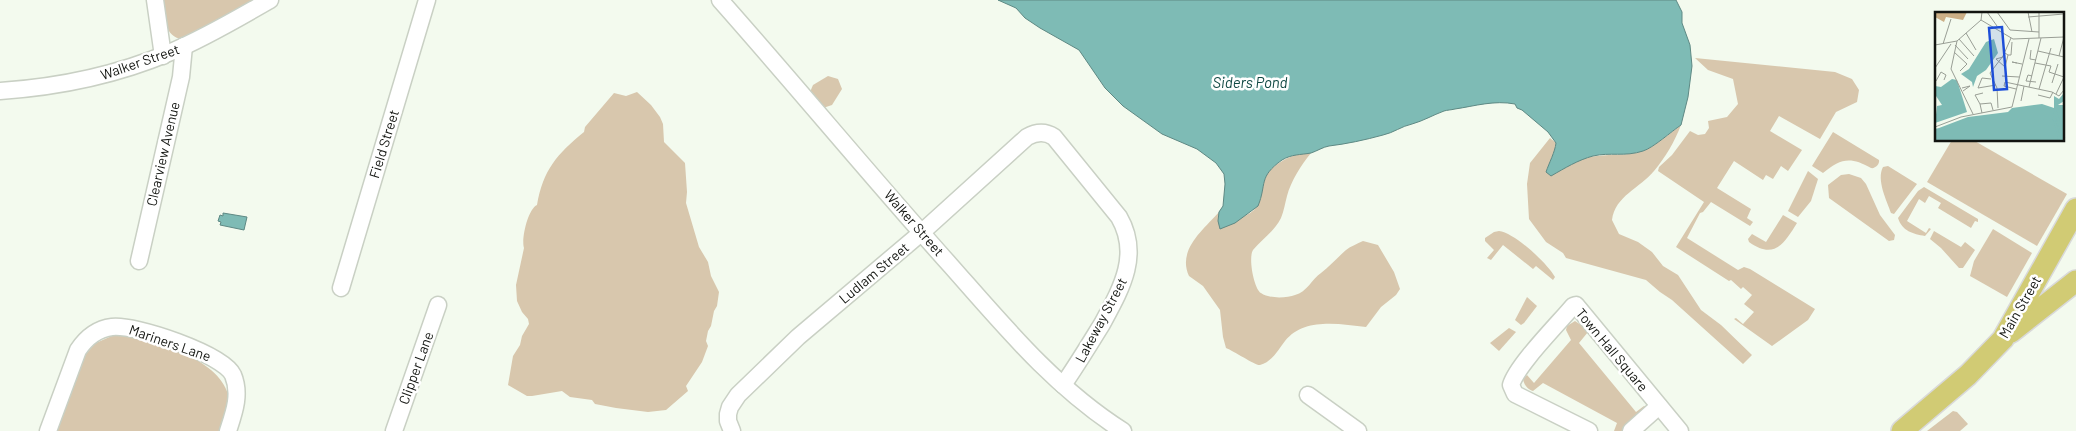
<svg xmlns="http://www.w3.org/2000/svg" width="2076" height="431" font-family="Barlow,sans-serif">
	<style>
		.green { fill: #d8c7ad }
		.water { fill: #7ebbb5; stroke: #5e8984 }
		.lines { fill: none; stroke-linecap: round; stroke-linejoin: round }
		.minor-casing { stroke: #c9d0c4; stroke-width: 19 }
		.major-casing { stroke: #d9d9d9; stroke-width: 24 }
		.minor { stroke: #fff; stroke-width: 16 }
		.major { stroke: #d1cb74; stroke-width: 21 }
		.labels { text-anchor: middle; stroke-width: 5; stroke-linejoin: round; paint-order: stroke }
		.street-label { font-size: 14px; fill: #121410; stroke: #fff }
		.water-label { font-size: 15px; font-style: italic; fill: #104843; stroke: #fff }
		.inset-river { fill: none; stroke: #7ebbb5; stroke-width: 2.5 }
		.inset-road { fill: none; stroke: #999e95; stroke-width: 1 }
		.view { fill: #1d4ed8; fill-opacity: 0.15; stroke: #1d4ed8; stroke-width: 2.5 }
		.inset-edge { fill: none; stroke: #121410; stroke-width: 2.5 }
	</style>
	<rect width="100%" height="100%" fill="#f3faee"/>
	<g class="green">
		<path d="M161,0H258L183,39C164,38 164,15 161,0Z"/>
		<polygon points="1695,58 1835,72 1852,79 1859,90 1857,102 1836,112 1820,139 1779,116 1770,131 1802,150 1788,171 1781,166 1773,179 1766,175 1763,180 1734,161 1717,188 1751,209 1747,218 1753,222 1750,226 1711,202 1703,212 1700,213 1687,238 1738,270 1744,267 1750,269 1815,309 1808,320 1772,346 1734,319 1736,318 1743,324 1754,312 1744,304 1752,295 1743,287 1741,289 1731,280 1729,281 1676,247 1704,202 1658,171 1659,167 1672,155 1690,131 1698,135 1705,134 1709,128 1708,121 1727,117 1738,104 1733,79 1708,70"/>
		<polygon points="828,76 838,79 842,89 832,105 823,108 810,92 813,85"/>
		<path d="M637,92L651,105L660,117L663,124L664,142L685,163L687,192L686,203L699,247L708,262L711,276L719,292L717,306L714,311L711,326L708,331L706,341L708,346L702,362L686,386L688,391L666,410L648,412L616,408L595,404L592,400L570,397L562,391L532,396H527L508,385L513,356L520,345L522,336L529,324L528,319L522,312L517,301L516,285L524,248C521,239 528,209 537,205C543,170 557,154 584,132L585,127L614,93L626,96Z"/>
		<path d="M1681,125C1675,141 1665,158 1654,171C1640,188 1615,196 1612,220L1619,234L1638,242L1652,252L1663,266L1678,275L1701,310L1721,325L1752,355L1743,364L1672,300L1660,292L1646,280L1566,258L1563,253L1546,242L1529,219L1527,184L1530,163L1550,138L1556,143C1555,158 1548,156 1551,175C1565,168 1581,157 1597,156C1613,154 1628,156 1643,151C1653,148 1672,132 1681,125Z"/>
		<path d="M1833,132L1879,160C1880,164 1875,169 1871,168C1850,156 1840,159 1823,173L1812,166Z"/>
		<polygon points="1952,140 1973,140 2067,194 2037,246 1927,182"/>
		<path d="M1302,153H1311C1301,165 1291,181 1287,196C1285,203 1284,211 1281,218C1274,232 1262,239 1253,250C1248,258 1254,289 1261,293C1269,299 1287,298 1295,295C1307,292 1312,279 1321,273C1330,266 1337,258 1346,250C1351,246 1357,244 1363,241L1378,245L1394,272L1400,289L1396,295L1381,307L1366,327C1340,324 1304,317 1285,341C1278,350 1272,362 1260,365C1256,366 1234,351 1226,348L1223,337L1220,310L1203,286L1189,276C1177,250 1203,230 1219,212L1218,221C1231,219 1244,219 1254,210C1262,202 1260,191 1263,181C1267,167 1289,156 1302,153Z"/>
		<path d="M1888,166L1917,184L1894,214L1891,213C1887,201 1876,180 1883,167Z"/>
		<polygon points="1808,171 1818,179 1811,201 1798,217 1788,211"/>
		<polygon points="1849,174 1861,178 1866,184 1880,215 1895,235 1894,240 1889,241 1829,198 1828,185 1841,175"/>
		<path d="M1924,187L1978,219V222L1975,221L1971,228L1938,208L1941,203L1929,196L1925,203L1919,199L1907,221L1926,233L1929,228L1931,229L1925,236C1913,234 1902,231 1898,218L1918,191Z"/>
		<path d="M1783,215L1797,223C1784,244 1774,260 1749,242L1748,239L1752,234L1766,242Z"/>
		<polygon points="1993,229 2032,253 2007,297 1970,276 1974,261"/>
		<path d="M1499,231C1515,233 1547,263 1555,277L1553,280L1536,266L1533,269L1503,245L1491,260L1487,258L1494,250L1485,241V238L1494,232Z"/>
		<polygon points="1934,231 1961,247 1965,242 1975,250 1963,268 1959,268 1941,248 1930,239"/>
		<polygon points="1527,297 1537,306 1524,323 1521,325 1515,320"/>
		<path d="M1575,321L1587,329L1588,332L1579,343L1636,412L1644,406L1646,407L1622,431H1614L1617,423L1543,383L1533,391C1528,390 1524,385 1523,379L1527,375L1534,383L1571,340L1566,330L1567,326Z"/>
		<polygon points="1509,328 1516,332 1499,351 1490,343"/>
		<path d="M114,335C147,334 219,359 228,394C231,406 225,419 222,431H56L82,358L96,343Z"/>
		<polygon points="1953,411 1957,412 1968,424 1960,431 1927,431"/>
	</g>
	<g class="water">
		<path d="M998,0H1676L1682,12V23L1690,45L1692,66L1688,97L1681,125C1672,131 1653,148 1643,151C1625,157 1610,152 1593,156C1578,160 1565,168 1551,176L1546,172C1549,163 1555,152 1556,143L1548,132L1522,110L1517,108L1515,104C1494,100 1475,106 1455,109C1451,110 1447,110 1444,111C1433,115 1423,121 1412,124C1402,126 1393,133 1383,135C1365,140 1346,144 1329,146C1323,147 1317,151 1311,153C1300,155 1292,154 1282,160C1258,177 1267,184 1258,206L1235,223L1220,229L1218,221L1219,212L1223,206L1225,184L1224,174L1216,163L1197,149L1162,134L1123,106L1105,88L1079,50L1040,28L1025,18L1016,8Z"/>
		<polygon points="223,213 247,217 244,230 220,225 221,222 218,221 220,215 223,216"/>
	</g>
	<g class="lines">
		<g class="minor-casing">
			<g id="minor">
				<polyline points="155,0 163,56"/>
				<path d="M720,0C798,88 873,179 951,266C1004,326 1055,388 1123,431"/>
				<path d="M0,91C59,87 117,75 171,52C205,38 238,18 270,0"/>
				<polyline points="139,261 181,77 184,46"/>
				<polyline points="341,288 427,0"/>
				<polyline points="1308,395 1358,431"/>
				<path d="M48,431L78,350C86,338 96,329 112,327C135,324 223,354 233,375C241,394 234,413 228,431"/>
				<polyline points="394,431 438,305"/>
				<path d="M732,431L728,421V414L730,407L738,395L798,337L921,233L1027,137C1036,132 1045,131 1054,137L1119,217C1141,255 1121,289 1102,324C1089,345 1077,365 1063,385"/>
				<path d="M1589,431L1515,394L1511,385C1517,365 1558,324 1573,306L1576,305L1680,431"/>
				<polyline points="1631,431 1659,406"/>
			</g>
		</g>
		<g class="major-casing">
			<g id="major">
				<polyline points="2011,332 2076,281"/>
				<polyline points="1902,431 1968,375 2003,339 2076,209"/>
			</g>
		</g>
		<use href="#minor" class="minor"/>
		<use href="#major" class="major"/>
	</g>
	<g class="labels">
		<g class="street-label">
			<text transform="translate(140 62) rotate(-19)" y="5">Walker Street</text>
			<text transform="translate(384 144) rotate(-73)" y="5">Field Street</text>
			<text transform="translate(163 154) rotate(-77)" y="5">Clearview Avenue</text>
			<text transform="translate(914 223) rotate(49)" y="5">Walker Street</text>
			<text transform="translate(874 273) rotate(-40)" y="5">Ludlam Street</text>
			<text transform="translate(2020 307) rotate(-60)" y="5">Main Street</text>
			<text transform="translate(1101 320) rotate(-62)" y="5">Lakeway Street</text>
			<text transform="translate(170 343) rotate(19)" y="5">Mariners Lane</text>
			<text transform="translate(1612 350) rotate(50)" y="5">Town Hall Square</text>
			<text transform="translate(416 368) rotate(-70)" y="5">Clipper Lane</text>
		</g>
		<g class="water-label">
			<text x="1250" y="88">Siders Pond</text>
		</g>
	</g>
	<g transform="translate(1935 12)">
		<rect width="129" height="129" fill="#f3faee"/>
		<path d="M0,0H32L28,8L11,5L9,10L0,5Z" fill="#ccaf86"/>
		<path d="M59,27L63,41L51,58L42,64L38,75L37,70L26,62L34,57L51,30ZM17,67L22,68L32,100L0,111L2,94L7,93L1,84L0,74L6,75ZM129,81V89L123,93H129V129H0V117L4,116L33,105L73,100L77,96L107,92L119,96V84L124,87Z" fill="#7ebbb5"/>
		<path class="inset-river" d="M121,101L129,126M125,129L119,107L122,91L129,86"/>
		<path class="inset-road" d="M52,0L62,14M62,0L75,18L104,20M93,0L97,20M93,5L129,2M46,8L78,27L129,25M31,21L41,38M104,26V0M24,27L39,44M22,29L16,57L38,102M8,32L16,7M0,33L22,29L46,8L47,0M20,33L33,47M96,38L95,47L101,48M103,39L129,45M19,40L32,52L25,59M73,43H76L77,30M124,44L129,25M68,45L61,47L70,55L73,43L70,41M82,51L77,50L87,52M100,51L116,54L114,60L129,65M0,56L16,32M67,64L84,65M97,64L93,63L91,69L101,70M56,67L47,66L43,76L61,73M1,69L6,60L11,63L9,68M117,71L123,52M94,75L106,26M27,76L35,74L28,79M81,77L69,74L70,70L117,80L124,84L129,78M104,77L116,36M121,82L129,65M103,83L115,86L118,80M86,89L89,74M45,92L40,83L48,81M63,96L62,76L55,61L68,44L76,26M47,101L45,92L56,91L58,98M0,115L26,105L77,95L94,27"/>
		<path class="view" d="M67,15L72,77L59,78L54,16Z"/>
		<rect width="129" height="129" class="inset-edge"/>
	</g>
</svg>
